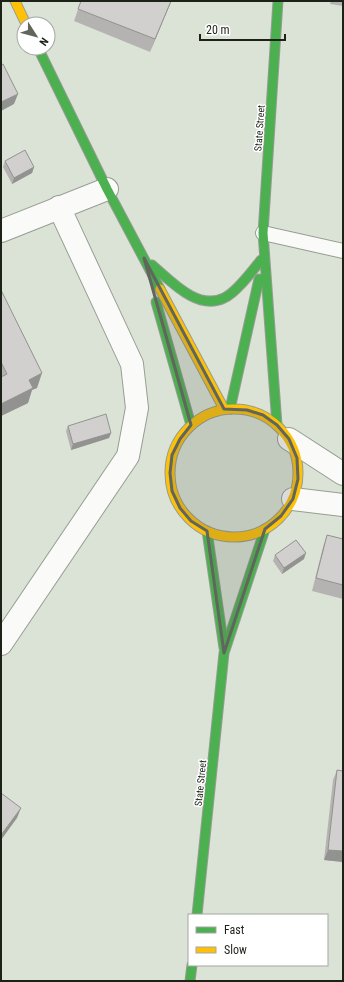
<svg xmlns="http://www.w3.org/2000/svg" width="344" height="982" font-family="'Roboto Condensed',sans-serif">
	<style>
		.lines { fill: none; stroke-linecap: round; stroke-linejoin: round }
		.lane-casing { stroke: #979d93; stroke-width: 16 }
		.street-casing { stroke: #979d93; stroke-width: 24 }
		.fast-casing { stroke: #979d93; stroke-width: 11 }
		.slow-casing { stroke: #979d93; stroke-width: 11 }
		.lane { stroke: #fafbf9; stroke-width: 14 }
		.street { stroke: #fafbf9; stroke-width: 22 }
		.fast { stroke: #4caf50; stroke-width: 9 }
		.slow { stroke: #ffc107; stroke-width: 9 }
		.wall { fill: #b4b3b1 }
		.shaded-wall { fill: #929290 }
		.building { fill: #d1d0ce; stroke: #929290 }
		.marked { fill: #60665b; fill-opacity: 0.2; stroke: #60665b; stroke-width: 3; stroke-linejoin: round }
		.labels { text-anchor: middle; stroke-width: 3; stroke-linejoin: round; paint-order: stroke }
		.street-label { font-size: 10px; fill: #1d2219; stroke: #fff }
	</style>
	<rect width="100%" height="100%" fill="#dbe3d6"/>
	<g class="lines">
		<g class="lane-casing">
			<polyline id="lane" points="263,233 343,251"/>
		</g>
		<g class="street-casing">
			<g id="street">
				<polyline points="1,231 107,189"/>
				<polyline points="289,439 343,474"/>
				<polyline points="293,499 343,505"/>
				<polyline points="1,644 128,456 137,408 132,364 59,207"/>
			</g>
		</g>
		<g class="fast-casing">
			<g id="fast">
				<polyline points="38,48 107,189 160,289"/>
				<path d="M152,265C171,281 197,311 224,298C236,293 253,270 261,260"/>
				<polyline points="156,302 191,425"/>
				<polyline points="230,409 259,279"/>
				<polyline points="277,425 263,233 278,1"/>
				<polyline points="207,531 224,648"/>
				<polyline points="197,915 224,653 265,529"/>
				<polyline points="190,981 192,965"/>
			</g>
		</g>
		<g class="slow-casing">
			<g id="slow">
				<polyline points="15,1 26,24"/>
				<polyline points="160,289 224,409"/>
				<circle cx="234" cy="473" r="64"/>
			</g>
		</g>
		<use href="#lane" class="lane"/>
		<use href="#street" class="street"/>
		<use href="#fast" class="fast"/>
		<use href="#slow" class="slow"/>
	</g>
	<g class="wall">
		<polygon points="81,1 171,1 150,52 74,21"/>
		<polygon points="331,1 343,1 343,6 330,4"/>
		<polygon points="5,161 34,167 32,173 12,184 3,167"/>
		<polygon points="1,290 37,388 32,390 28,403 1,416"/>
		<polygon points="68,426 111,433 109,438 71,450 66,431"/>
		<polygon points="327,535 343,539 343,599 312,591 323,547"/>
		<polygon points="275,555 304,559 282,574 273,561"/>
		<polygon points="337,770 343,862 324,860 333,780"/>
	</g>
	<g class="shaded-wall">
		<polygon points="171,1 171,2 150,52 155,39"/>
		<polygon points="18,94 14,104 1,111 1,102"/>
		<polygon points="34,167 32,173 12,184 14,178"/>
		<polygon points="42,373 37,388 32,390 28,403 1,416 1,404 29,380"/>
		<polygon points="111,433 109,438 71,450 73,444"/>
		<polygon points="306,553 304,559 282,574 284,568"/>
		<polygon points="21,808 17,818 1,840 1,835"/>
		<polygon points="328,850 343,851 343,862 324,860"/>
	</g>
	<g class="building">
		<polygon points="81,1 171,1 155,39 78,9"/>
		<polygon points="3,64 18,94 1,102 1,65"/>
		<polygon points="25,150 34,167 14,178 5,161"/>
		<polygon points="1,290 42,373 29,380 33,388 1,404 1,377 7,374 1,362"/>
		<polygon points="106,414 111,433 73,444 68,426"/>
		<polygon points="327,535 343,539 343,585 316,578"/>
		<polygon points="296,540 306,553 284,568 275,555"/>
		<polygon points="337,770 343,771 343,851 328,850"/>
		<polygon points="1,793 21,808 1,835"/>
	</g>
	<path class="marked" d="M144,258L224,409L247,410L263,415L277,425L289,439L297,458L298,479L293,499L281,516L265,529L224,653L207,531L191,521L180,508L172,491L170,473L172,455L180,439L191,425Z"/>
	<g class="labels">
		<g class="street-label">
			<text transform="translate(259 128) rotate(-86)" y="4">State Street</text>
			<text transform="translate(200 783) rotate(-84)" y="4">State Street</text>
		</g>
	</g>
	<rect width="344" height="982" fill="none" stroke="#1d2219" stroke-width="4"/>
	<rect x="188" y="914" width="140" height="52" fill="#ffffff" stroke="#a5a7a3"/>
	<rect x="196" y="927" width="20" height="6" fill="#4caf50" stroke="#a5a7a3"/>
	<text x="224" y="934" font-size="12" fill="#1d2219">Fast</text>
	<rect x="196" y="947" width="20" height="6" fill="#ffc107" stroke="#a5a7a3"/>
	<text x="224" y="954" font-size="12" fill="#1d2219">Slow</text>
	<g transform="translate(36 36) rotate(126)"><circle r="19" fill="#ffffff" stroke="#a5a7a3"/>
	<path d="M0-3L7 15L0 10L-7 15Z" fill="#60665b"/>
	<text y="-6" font-size="11" font-weight="bold" text-anchor="middle" fill="#1d2219">N</text>
	</g>
	<path d="M200 34v6h85v-6" fill="none" stroke="#1d2219" stroke-width="2"/>
	<text x="206" y="34" font-size="12" fill="#1d2219" stroke="#ffffff" stroke-width="3" paint-order="stroke">20 m</text>
</svg>
